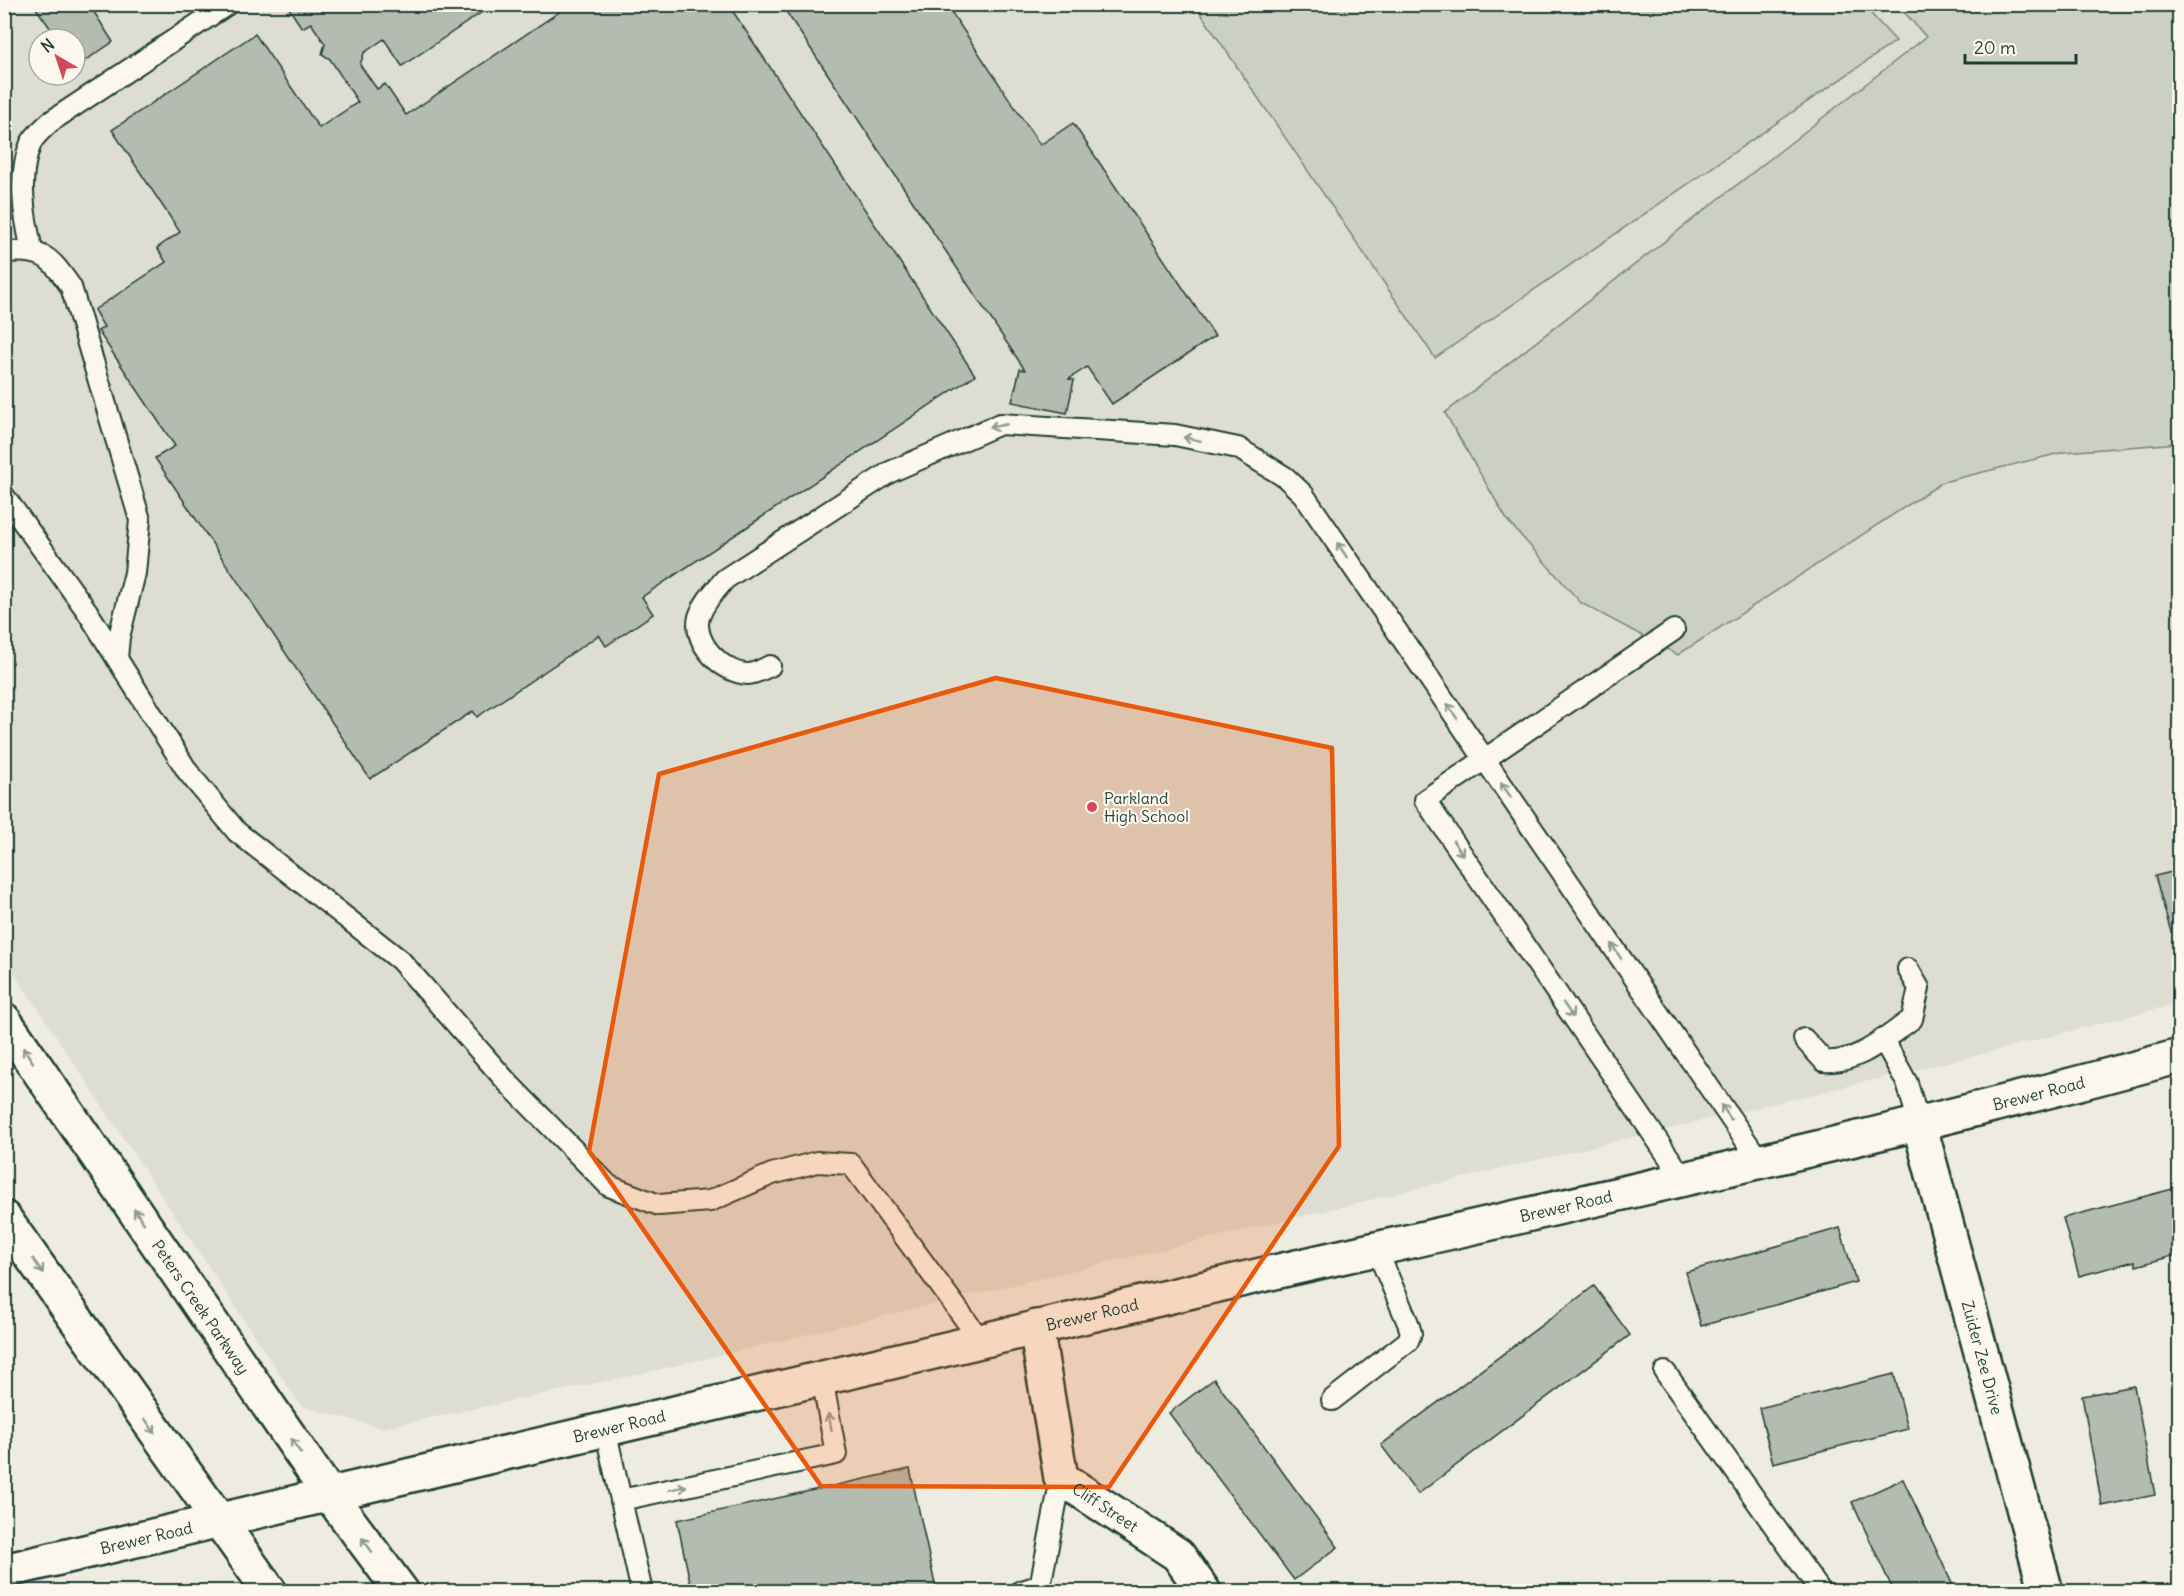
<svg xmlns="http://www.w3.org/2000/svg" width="2184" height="1596" font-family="Delius,sans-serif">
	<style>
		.built { fill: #ddddd2; fill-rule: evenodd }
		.green { fill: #cbcfc4; stroke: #75867c; stroke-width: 1.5 }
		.building { fill: #b4bbb0; stroke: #1f3d34; stroke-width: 1.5 }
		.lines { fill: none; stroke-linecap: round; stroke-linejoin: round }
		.service-casing { stroke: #1f3d34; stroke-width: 24 }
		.minor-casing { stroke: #1f3d34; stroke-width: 38 }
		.tertiary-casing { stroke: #1f3d34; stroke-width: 38 }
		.primary-casing { stroke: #1f3d34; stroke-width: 38 }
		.service { stroke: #fbf7ec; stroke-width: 20 }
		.minor { stroke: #fbf7ec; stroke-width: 33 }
		.tertiary { stroke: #fbf7ec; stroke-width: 33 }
		.primary { stroke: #fbf7ec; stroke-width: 33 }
		.oneway { stroke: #8d9a90 }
		.marked { fill: #e8590c; fill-opacity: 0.2; stroke: #e8590c; stroke-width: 4.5; stroke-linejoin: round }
		.poi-dot { fill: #d1495b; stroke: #fbf7ec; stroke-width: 2 }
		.labels { text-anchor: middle; stroke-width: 4.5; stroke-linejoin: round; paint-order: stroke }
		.poi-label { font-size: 16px; fill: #1f3d34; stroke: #fbf7ec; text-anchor: start }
		.street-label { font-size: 16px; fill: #1f3d34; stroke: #fbf7ec }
	</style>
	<rect width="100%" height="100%" fill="#eeece1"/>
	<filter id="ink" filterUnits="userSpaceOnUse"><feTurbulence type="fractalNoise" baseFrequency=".0167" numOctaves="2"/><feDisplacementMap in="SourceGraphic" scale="12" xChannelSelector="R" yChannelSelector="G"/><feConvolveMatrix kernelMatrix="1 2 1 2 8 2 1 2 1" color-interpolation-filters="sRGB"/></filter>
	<g filter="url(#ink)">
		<path class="built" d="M4,5H1898L1927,37L1445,414L1678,655L1943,482L2064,452L2179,443V1003L1990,1052L649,1372L382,1428L301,1406L5,959ZM39,39H75V75H39Z"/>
		<g class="green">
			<polygon points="1863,5 1896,41 1435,358 1195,5"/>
			<polygon points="1898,5 2179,5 2179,443 2064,452 1943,482 1678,655 1581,603 1507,520 1445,413 1926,37"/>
		</g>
		<g class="building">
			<polygon points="33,4 89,4 113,42 77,66 75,63 75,39 58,39"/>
			<polygon points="286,4 494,4 402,66 384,39 364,53 360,65 377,89 385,84 406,115 571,4 728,4 975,375 642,597 653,614 606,646 599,635 477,717 473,711 370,779 155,458 175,446 98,331 104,327 94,310 166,262 157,248 180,232 112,130 255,34 319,128 358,102 330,59 322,54 325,44 311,23 302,28"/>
			<polygon points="781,4 946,4 1040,145 1073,123 1215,336 1112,404 1087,367 1069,379 1074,380 1067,413 1012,402 1020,369 1025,370"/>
			<polygon points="2180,870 2180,929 2171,932 2155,876"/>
			<polygon points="2180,1187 2180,1254 2136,1266 2135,1261 2079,1276 2063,1218"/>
			<polygon points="1840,1228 1856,1282 1701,1326 1686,1272"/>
			<polygon points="1594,1286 1630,1335 1418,1494 1381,1445"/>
			<polygon points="1894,1374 1908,1429 1773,1463 1759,1408"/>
			<polygon points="1214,1379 1338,1547 1294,1580 1169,1413"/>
			<polygon points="2134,1386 2155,1495 2102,1506 2082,1396"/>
			<polygon points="910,1469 936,1589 692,1592 677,1520"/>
			<polygon points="1903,1479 1956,1592 1894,1592 1852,1502"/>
		</g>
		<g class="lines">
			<g class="service-casing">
				<g id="service">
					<path d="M32,250C24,216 17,176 31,143C35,135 44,128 50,122L228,4"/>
					<path d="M4,252C44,249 49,256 71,287L140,520L135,573L119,637L117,658"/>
					<polyline points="4,496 87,611 188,772 237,832 400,960 507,1082 609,1186 659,1205 710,1201 772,1174 817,1162 851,1164 981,1341"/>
					<polyline points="1674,630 1425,800 1683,1178"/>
					<path d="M770,666C763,669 755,674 748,674C724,674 692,643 699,617C704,602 715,591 725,579L890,472L1000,424L1175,435L1238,448L1285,477L1303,494L1759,1160"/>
					<path d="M1804,1039L1824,1061C1858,1064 1885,1038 1912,1019L1919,988L1908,969"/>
					<polyline points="1883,1039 1907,1083 1919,1123"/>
					<polyline points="1665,1372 1821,1592"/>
					<polyline points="1332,1400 1408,1341 1411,1333 1408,1323 1376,1248"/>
					<polyline points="605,1429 642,1592"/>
					<polyline points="621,1500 836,1454 822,1378"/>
					<polyline points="1019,1592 1038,1586"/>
					<polyline points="1039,1592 1061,1478"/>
				</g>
			</g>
			<g class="minor-casing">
				<g id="minor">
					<path id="s1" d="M1919,1123L2046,1592"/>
					<path id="s2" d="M1036,1327L1061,1478L1178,1555L1204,1592"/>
				</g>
			</g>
			<g class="tertiary-casing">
				<g id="tertiary">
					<path id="s3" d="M4,1571C409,1477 813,1379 1218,1285C1539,1211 1862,1143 2180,1056"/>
				</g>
			</g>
			<g class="primary-casing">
				<g id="primary">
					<path id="s4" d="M4,1020L329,1494L402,1592"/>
					<polyline points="4,1218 270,1592"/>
				</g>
			</g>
			<use href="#service" class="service"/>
			<use href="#minor" class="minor"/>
			<use href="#tertiary" class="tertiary"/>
			<use href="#primary" class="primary"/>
		</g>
		<defs><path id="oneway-shaft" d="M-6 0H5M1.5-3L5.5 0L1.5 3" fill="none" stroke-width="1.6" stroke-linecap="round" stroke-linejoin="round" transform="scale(1.5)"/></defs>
		<g class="oneway">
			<use href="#oneway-shaft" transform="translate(998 426) rotate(169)"/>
			<use href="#oneway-shaft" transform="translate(1192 439) rotate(-168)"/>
			<use href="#oneway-shaft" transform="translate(1342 550) rotate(-124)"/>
			<use href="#oneway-shaft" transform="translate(1452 711) rotate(-124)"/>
			<use href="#oneway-shaft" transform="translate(1506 790) rotate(-124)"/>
			<use href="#oneway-shaft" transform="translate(1458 848) rotate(56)"/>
			<use href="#oneway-shaft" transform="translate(1616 951) rotate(-124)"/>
			<use href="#oneway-shaft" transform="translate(1568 1010) rotate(56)"/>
			<use href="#oneway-shaft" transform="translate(28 1055) rotate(-124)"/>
			<use href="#oneway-shaft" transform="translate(1726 1112) rotate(-124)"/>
			<use href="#oneway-shaft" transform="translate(139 1216) rotate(-124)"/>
			<use href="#oneway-shaft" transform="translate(38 1266) rotate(55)"/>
			<use href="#oneway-shaft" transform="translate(830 1422) rotate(-101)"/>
			<use href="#oneway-shaft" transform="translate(150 1426) rotate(55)"/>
			<use href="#oneway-shaft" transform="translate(296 1446) rotate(-124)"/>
			<use href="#oneway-shaft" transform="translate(678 1488) rotate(-12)"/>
			<use href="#oneway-shaft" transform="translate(367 1545) rotate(-127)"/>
		</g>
	</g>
	<path class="marked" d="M996,678L1332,748L1339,1146L1109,1487L821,1486L589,1151L659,774Z"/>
	<circle class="poi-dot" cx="1092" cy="807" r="6"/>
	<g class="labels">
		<g class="poi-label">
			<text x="1104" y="804">Parkland<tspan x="1104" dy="18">High School</tspan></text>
		</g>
		<g class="street-label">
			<text dy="6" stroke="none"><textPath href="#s3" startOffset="2090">Brewer Road</textPath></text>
			<text dy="6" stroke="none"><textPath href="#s3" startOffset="1604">Brewer Road</textPath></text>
			<text dy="6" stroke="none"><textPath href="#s4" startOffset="348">Peters Creek Parkway</textPath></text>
			<text dy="6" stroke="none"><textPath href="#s3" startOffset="1118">Brewer Road</textPath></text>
			<text dy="6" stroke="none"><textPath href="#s1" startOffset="243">Zuider Zee Drive</textPath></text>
			<text dy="6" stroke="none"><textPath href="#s3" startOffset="632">Brewer Road</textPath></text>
			<text dy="6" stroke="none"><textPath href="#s2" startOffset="206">Cliff Street</textPath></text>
			<text dy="6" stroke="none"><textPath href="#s3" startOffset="146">Brewer Road</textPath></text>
		</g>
	</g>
	<rect width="2184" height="1596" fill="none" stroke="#fbf7ec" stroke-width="24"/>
	<rect x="12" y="12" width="2160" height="1572" fill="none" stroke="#1f3d34" stroke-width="2" filter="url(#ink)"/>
	<g transform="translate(57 57) rotate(321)"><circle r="28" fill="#fbf7ec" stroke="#a3ada2" stroke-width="1.5"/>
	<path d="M0-4.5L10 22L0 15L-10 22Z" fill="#d1495b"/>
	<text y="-9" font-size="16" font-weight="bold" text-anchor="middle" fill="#1f3d34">N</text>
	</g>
	<path d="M1965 54v9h111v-9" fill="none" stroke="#1f3d34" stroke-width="3"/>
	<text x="1974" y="54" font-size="18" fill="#1f3d34" stroke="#fbf7ec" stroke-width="4.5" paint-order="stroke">20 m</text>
</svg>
